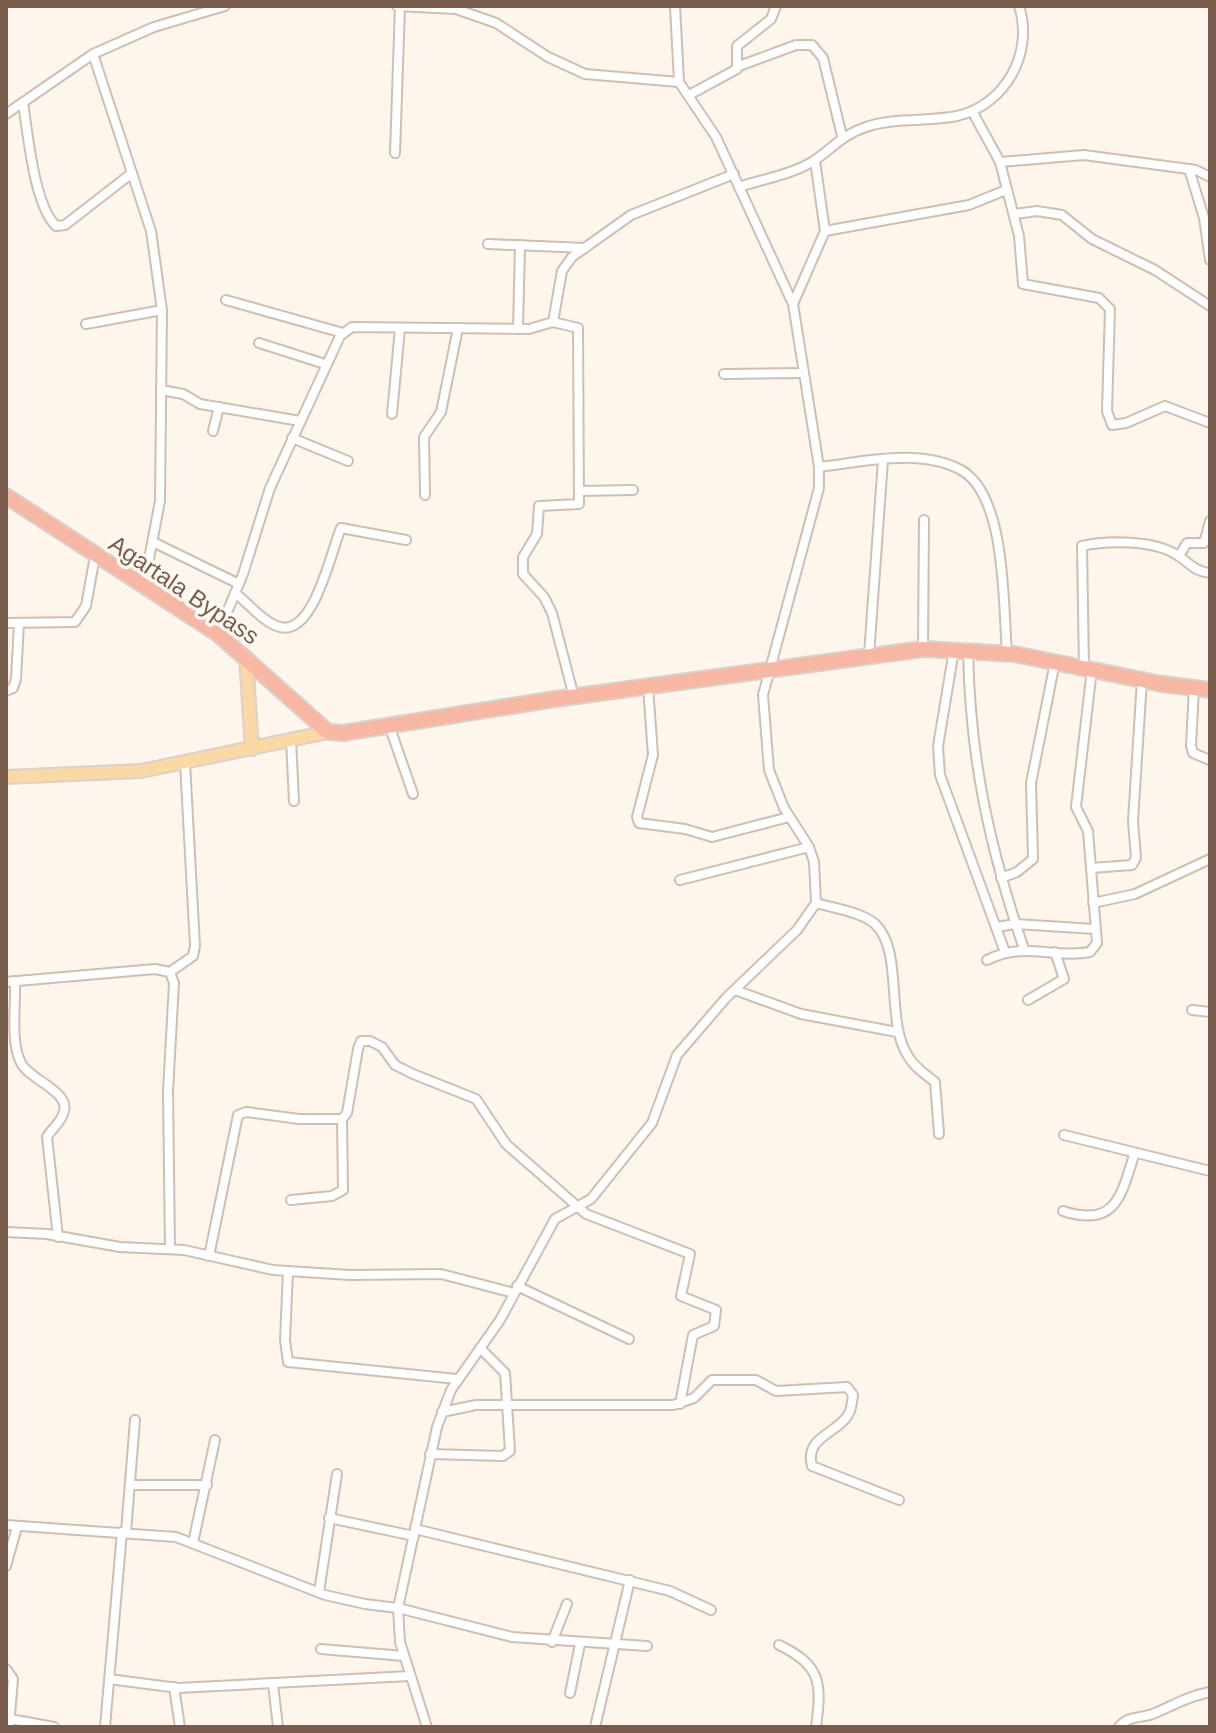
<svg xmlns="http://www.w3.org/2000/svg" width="1216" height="1733" font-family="Helvetica,sans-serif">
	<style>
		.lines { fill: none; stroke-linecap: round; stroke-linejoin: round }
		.street-casing { stroke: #d1beb0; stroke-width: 12 }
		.primary-casing { stroke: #dad1cd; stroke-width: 16 }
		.highway-casing { stroke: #dad1cd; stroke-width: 18 }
		.street { stroke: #fff; stroke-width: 8 }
		.primary { stroke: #fbd9a5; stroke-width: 12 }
		.highway { stroke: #f7b7a3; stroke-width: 14 }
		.labels { text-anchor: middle; stroke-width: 7; stroke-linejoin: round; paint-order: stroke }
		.street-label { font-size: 24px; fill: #7a5c4d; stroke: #fffaf3 }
	</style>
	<rect width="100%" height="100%" fill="#fdf6ec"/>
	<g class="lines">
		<g class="street-casing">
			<g id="street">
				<polyline points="397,6 456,9 496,23 548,57 585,74 679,82"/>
				<polyline points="93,54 151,231 162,310 160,501 144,585"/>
				<polyline points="739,66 796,45 812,45 823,58 842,136"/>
				<polyline points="689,95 737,69 737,46 771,19 776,6"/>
				<path d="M23,103C28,134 34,205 56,226L65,225L132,173"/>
				<polyline points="972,111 1000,162 1019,236 1023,284 1099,298 1110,309 1107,411 1112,425 1126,423 1165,406 1210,423"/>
				<polyline points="6,114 93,54 154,27 225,6"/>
				<polyline points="395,153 400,6"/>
				<polyline points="1000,162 1084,155 1196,170 1210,177"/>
				<polyline points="1189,169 1204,218 1210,260"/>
				<path d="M739,187C763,179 794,174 815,160C833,148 843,134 866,127C895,117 927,122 957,116C1006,105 1034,52 1019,6"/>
				<polyline points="1015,214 1037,211 1062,215 1092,239 1155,270 1210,306"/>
				<polyline points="825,231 969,205 1006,190"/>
				<polyline points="488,244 585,248"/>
				<polyline points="226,300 343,333"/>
				<polyline points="793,304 825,231 815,161"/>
				<polyline points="553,322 578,328 579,504 539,506 537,534 523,557 523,574 544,597 552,613 574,697"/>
				<polyline points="86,324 162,310"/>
				<polyline points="518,329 520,245"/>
				<polyline points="259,343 325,364"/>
				<polyline points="724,374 804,373"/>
				<polyline points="161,390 183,394 200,404 300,421"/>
				<polyline points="392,414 400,328"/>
				<polyline points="213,431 219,407"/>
				<polyline points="292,438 348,461"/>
				<path d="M819,467C863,462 918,448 959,469C1007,492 1003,607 1007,653"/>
				<polyline points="580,491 633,490"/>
				<polyline points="425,495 424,437 441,412 458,328"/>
				<polyline points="155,543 239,584"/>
				<polyline points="1179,556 1187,543 1204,543 1210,521"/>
				<path d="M235,593C248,603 264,623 280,627C314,636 331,551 341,528L406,540"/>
				<polyline points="6,623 75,622 86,606 95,556"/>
				<polyline points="218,634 243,574 270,488 340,336 352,327 529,329 553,322 562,271 572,257 631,215 734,174"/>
				<polyline points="923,649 924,520"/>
				<polyline points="954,650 938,746 940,775 1005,952"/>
				<path d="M968,650C970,759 989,846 1024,949"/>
				<polyline points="869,655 883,460"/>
				<path d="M1084,668L1082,546C1107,540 1154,540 1177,555C1190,563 1193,571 1210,573"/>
				<polyline points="648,687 653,755 637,817 639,823 685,829 712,837 789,817"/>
				<polyline points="1194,688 1191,746 1193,753 1210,760"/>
				<polyline points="6,691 13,688 16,679 19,623"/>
				<polyline points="389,725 413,794"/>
				<polyline points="291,739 294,801"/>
				<polyline points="1091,868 1132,865 1136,858 1133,821 1142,680"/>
				<polyline points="1001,878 1017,872 1033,859 1031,783 1055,662"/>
				<polyline points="680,880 809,847"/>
				<path d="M816,903C833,908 862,912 875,924C904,951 885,1021 908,1056C914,1067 925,1074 935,1082L939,1134"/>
				<polyline points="1093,903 1135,894 1210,859"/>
				<polyline points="996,927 1016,924 1095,929"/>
				<path d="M987,960C1026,941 1052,959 1090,952L1097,943L1088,831L1076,807L1092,669"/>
				<polyline points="170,972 193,956 195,946 185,763"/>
				<path d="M15,981C16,1004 10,1042 21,1063C29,1079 70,1092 64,1111C62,1122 52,1128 47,1137L58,1237"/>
				<polyline points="6,982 155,969 170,972 174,983 168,1091 170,1249"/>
				<polyline points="735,990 801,1014 897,1032"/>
				<polyline points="1028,1000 1064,979 1055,952"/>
				<polyline points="1192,1010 1210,1012"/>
				<polyline points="1064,1135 1210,1171"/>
				<polyline points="291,1200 332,1196 343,1190 342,1119"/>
				<path d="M1063,1211C1115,1228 1121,1197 1134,1155"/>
				<polyline points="6,1232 47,1234 120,1247 184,1250 273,1270 350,1275 441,1274 514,1293"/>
				<polyline points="209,1256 238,1115 246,1112 299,1119 342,1119 347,1113 358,1049 361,1041 370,1041 382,1047 395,1065 413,1074 476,1099 506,1144 586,1214 690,1254 681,1296 716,1310 714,1326 693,1335 680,1404"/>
				<polyline points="288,1271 285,1340 288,1362 457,1379"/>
				<polyline points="517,1286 629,1339"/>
				<path d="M442,1412L476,1405H673L694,1398L712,1380H756L776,1391L847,1387L853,1395C852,1401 852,1409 848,1415C838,1433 804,1437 812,1466L899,1500"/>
				<polyline points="430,1454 503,1456 510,1451 505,1373 480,1348"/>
				<polyline points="130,1485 207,1485"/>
				<polyline points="329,1518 414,1536"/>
				<polyline points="6,1525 176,1537 325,1595 365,1604 398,1608 512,1637 647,1646"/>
				<polyline points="415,1529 670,1591 711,1610"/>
				<polyline points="126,1532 135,1420"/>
				<polyline points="193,1543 215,1440"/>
				<polyline points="6,1566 17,1527"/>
				<polyline points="319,1592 337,1474"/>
				<polyline points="552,1642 567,1604"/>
				<path d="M779,1645C821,1665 822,1683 816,1727"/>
				<polyline points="321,1649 404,1656"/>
				<polyline points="6,1669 13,1679 9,1727"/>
				<polyline points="109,1679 178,1688 410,1676"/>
				<polyline points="273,1684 278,1727"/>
				<polyline points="174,1687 180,1727"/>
				<polyline points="570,1693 580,1644"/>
				<polyline points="10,1719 54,1727"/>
				<polyline points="105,1727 122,1532"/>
				<polyline points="427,1727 400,1642 398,1608 437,1427 451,1390 500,1320 555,1219 591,1199 652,1123 677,1055 726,998 797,930 816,903 814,862 809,847 784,808 769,770 763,695 819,488 819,467 793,304 716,137 679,82 675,6"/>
				<polyline points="595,1727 630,1580"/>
				<path d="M1119,1727C1128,1715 1142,1719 1155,1713C1174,1705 1188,1696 1210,1692"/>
			</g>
		</g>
		<g class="primary-casing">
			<g id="primary">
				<polyline points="246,657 252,749"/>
				<polyline points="6,777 141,771 328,732"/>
			</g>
		</g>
		<g class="highway-casing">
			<polyline id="highway" points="6,496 218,634 328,732 343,733 555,699 923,649 1014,654 1162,684 1210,690"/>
		</g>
		<use href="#street" class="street"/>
		<use href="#primary" class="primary"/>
		<use href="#highway" class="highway"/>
	</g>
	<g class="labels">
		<g class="street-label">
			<text transform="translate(184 590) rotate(34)" y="8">Agartala Bypass</text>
		</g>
	</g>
	<rect width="1216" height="1733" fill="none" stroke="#7a5c4d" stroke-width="16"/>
</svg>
